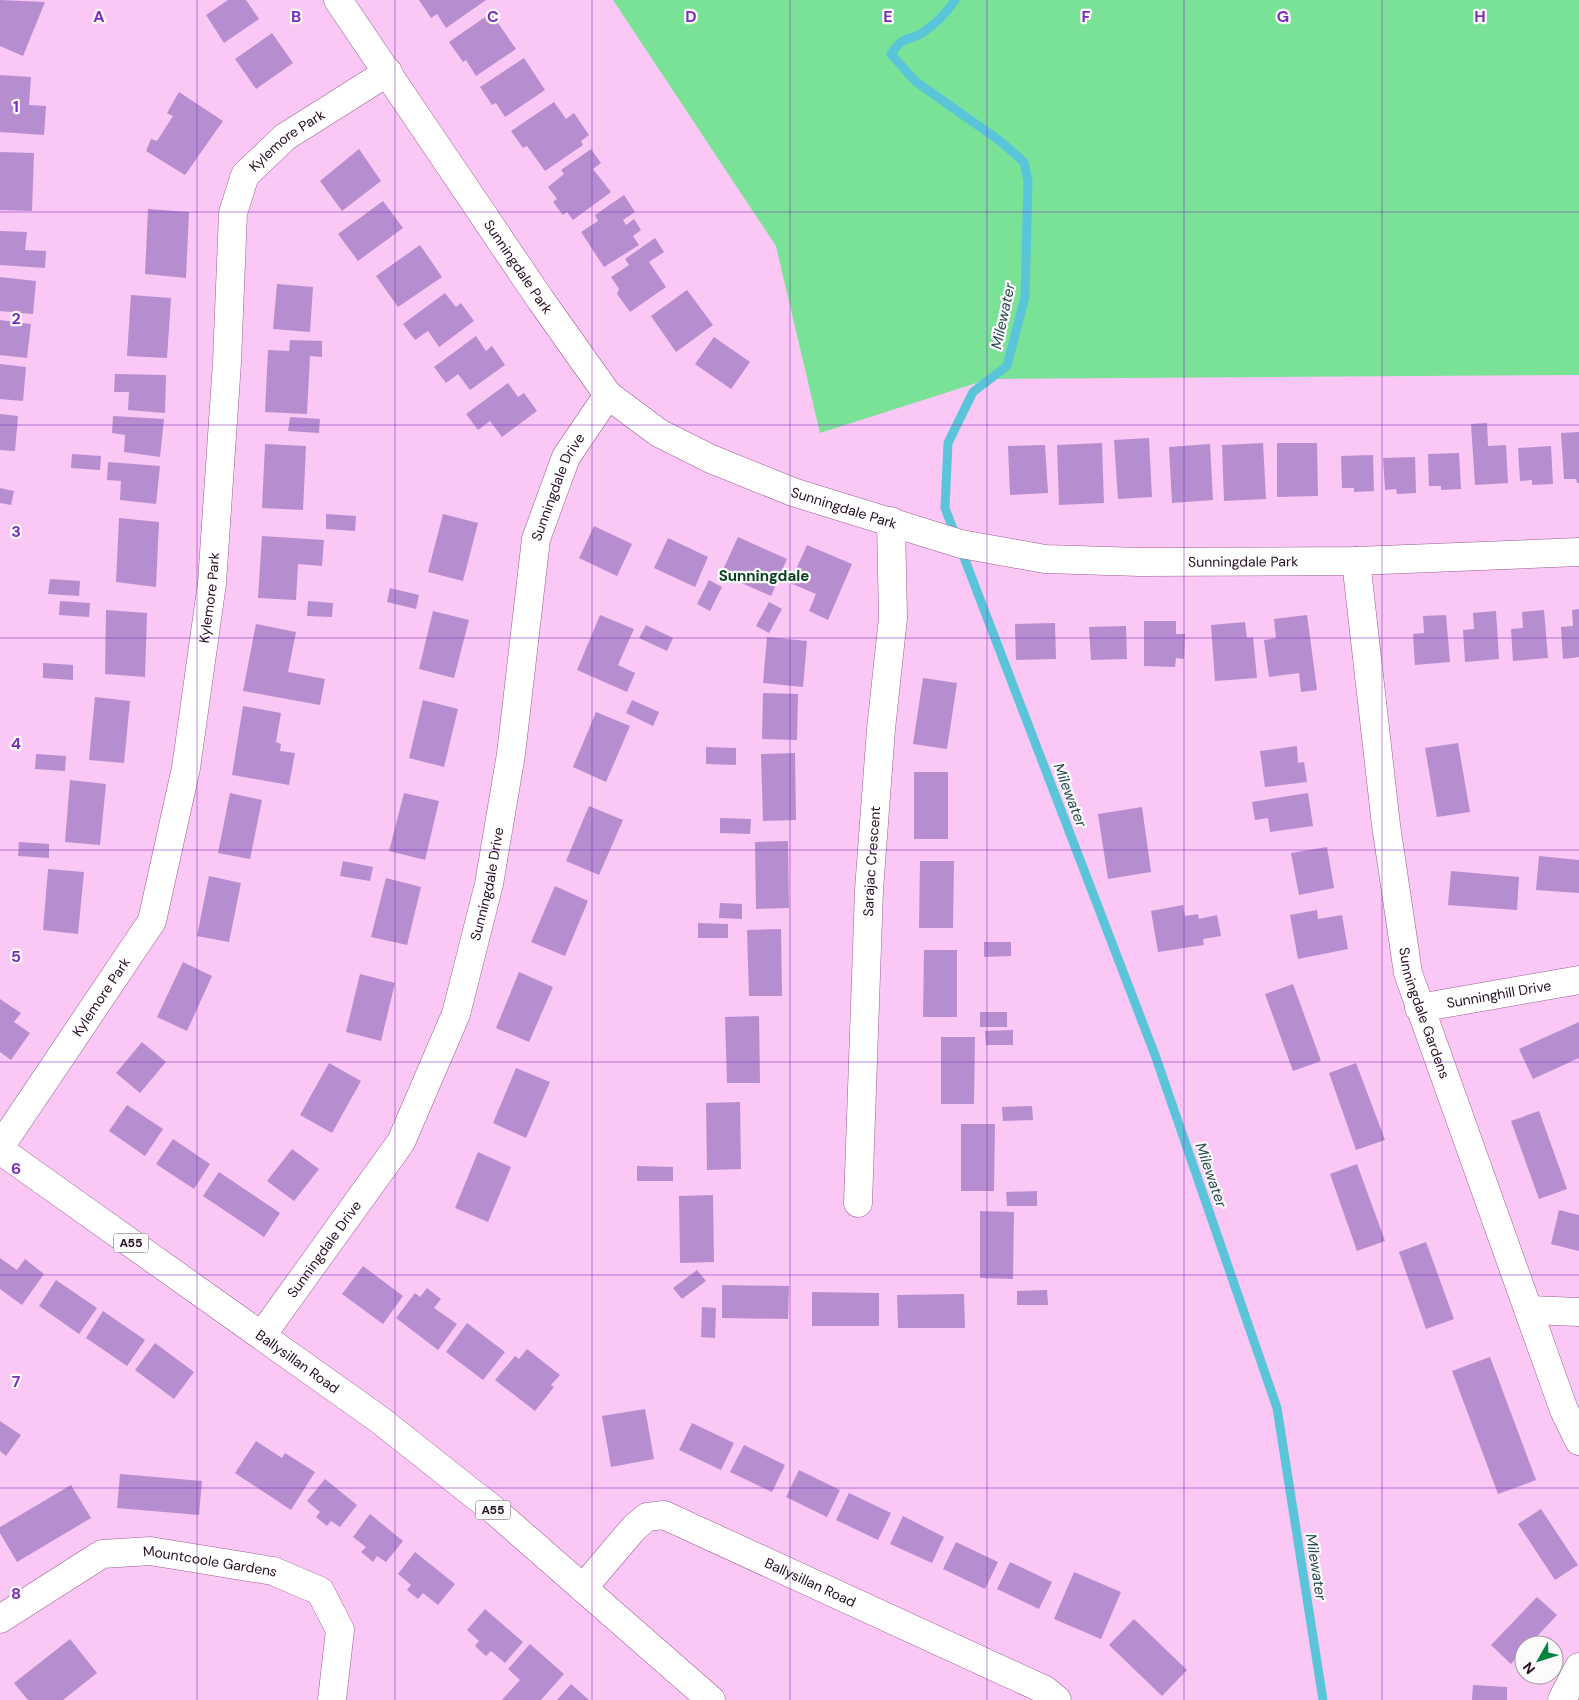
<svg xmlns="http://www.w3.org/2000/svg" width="1579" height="1700" font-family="'DM Sans',sans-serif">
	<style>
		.green { fill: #7ae297 }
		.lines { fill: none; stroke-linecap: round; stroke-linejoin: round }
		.stream { stroke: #5ac5d9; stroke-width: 9 }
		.building { fill: #b68ed0 }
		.minor-casing { stroke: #9a5f92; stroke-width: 29 }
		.trunk-casing { stroke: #9a5f92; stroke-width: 29 }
		.minor { stroke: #fff; stroke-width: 28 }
		.trunk { stroke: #fff; stroke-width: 28 }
		.grid { fill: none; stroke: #7b2cbf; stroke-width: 1; stroke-opacity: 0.55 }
		.labels { text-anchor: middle; stroke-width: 4.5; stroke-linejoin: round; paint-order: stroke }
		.shield { fill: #fbfbfb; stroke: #655563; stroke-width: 1 }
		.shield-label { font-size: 12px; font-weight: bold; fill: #250e22 }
		.street-label { font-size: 14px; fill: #250e22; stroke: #fbfbfb }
		.water-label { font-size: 15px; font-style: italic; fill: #2a4a51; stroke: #fbfbfb }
		.neighbourhood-label { font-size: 15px; font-weight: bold; fill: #0a401f; stroke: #fbfbfb }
		.grid-label { font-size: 16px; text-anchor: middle; font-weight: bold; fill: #7b2cbf; stroke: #fbfbfb; stroke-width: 4.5; stroke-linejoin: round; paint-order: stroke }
	</style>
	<rect width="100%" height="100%" fill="#fbc7f4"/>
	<polygon class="green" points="613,0 1579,0 1579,375 989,379 820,433 776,246"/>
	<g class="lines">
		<path class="stream" d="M955,0C946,14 937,23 922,33C905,43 905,34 891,54L915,81L1000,141L1024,162L1028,181L1025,297L1007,366L973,392L948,443L945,508L1155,1055L1277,1408L1323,1700"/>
	</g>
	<g class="building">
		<polygon points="0,0 45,2 23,56 0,46"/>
		<polygon points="228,0 246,0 259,19 224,43 206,15"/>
		<polygon points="419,0 486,0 446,28 437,14 431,18"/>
		<polygon points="491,13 516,49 476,76 466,60 463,62 449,42"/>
		<polygon points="272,33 293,63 256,89 235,59"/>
		<polygon points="524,58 545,90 505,117 496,103 492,105 480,87"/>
		<polygon points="0,75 31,77 29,105 46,106 44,135 0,132"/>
		<polygon points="179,92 223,121 185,175 146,151 151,139 157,141 173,116 167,113"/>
		<polygon points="554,102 566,119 574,113 589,135 581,141 583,145 545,171 527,146 523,148 511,131"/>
		<polygon points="359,149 381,181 342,211 320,181"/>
		<polygon points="591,149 601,163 593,169 611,192 573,220 567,212 563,215 553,202 557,199 548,187 564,174 561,170"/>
		<polygon points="0,152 34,153 32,211 0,210"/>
		<polygon points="624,195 635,212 623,220 626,225 634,219 641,230 633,236 639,245 604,267 581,232 598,221 595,215"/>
		<polygon points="383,201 403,228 358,261 338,234"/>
		<polygon points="148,209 189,212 186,278 145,274"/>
		<polygon points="0,231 27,232 25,250 46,251 45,268 0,265"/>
		<polygon points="655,238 664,252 649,262 666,287 630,312 617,294 619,289 611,277 629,265 625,259"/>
		<polygon points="420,245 442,277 398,307 376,276"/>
		<polygon points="0,277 36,281 33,314 0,311"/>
		<polygon points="277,284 313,287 310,332 273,329"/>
		<polygon points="687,290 713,325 676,352 651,316"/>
		<polygon points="445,293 456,307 461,303 474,321 439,347 428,331 415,340 403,324"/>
		<polygon points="131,295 171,298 167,358 127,356"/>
		<polygon points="0,320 31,324 27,358 0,355"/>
		<polygon points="476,336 486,351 492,346 505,365 470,390 458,374 446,383 434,367"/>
		<polygon points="714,337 750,362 731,389 695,364"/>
		<polygon points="290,340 322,341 322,357 310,356 307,414 265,412 268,350 289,351"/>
		<polygon points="0,364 26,367 23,401 0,399"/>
		<polygon points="115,374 166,375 165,413 128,410 129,392 114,392"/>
		<polygon points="508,383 518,397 524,393 537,411 502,437 490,421 478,430 466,414"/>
		<polygon points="0,414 18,416 15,451 0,450"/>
		<polygon points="113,416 164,419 160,457 124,452 125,435 112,433"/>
		<polygon points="290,417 320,419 319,433 288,431"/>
		<polygon points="1487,423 1488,446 1506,445 1508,483 1475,485 1471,424"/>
		<polygon points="1579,432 1579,483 1577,483 1576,479 1564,479 1561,433"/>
		<polygon points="1149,438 1152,497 1118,499 1114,440"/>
		<polygon points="1102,443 1104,503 1059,505 1057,445"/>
		<polygon points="1263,443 1266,499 1224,501 1222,445"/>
		<polygon points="1277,443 1317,443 1318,496 1277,497"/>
		<polygon points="265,444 306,446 303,510 262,508"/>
		<polygon points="1210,444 1213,500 1172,503 1169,447"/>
		<polygon points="1045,445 1048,493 1010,495 1008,446"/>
		<polygon points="1551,446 1553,484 1532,485 1532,480 1520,481 1518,448"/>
		<polygon points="1459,453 1461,489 1441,490 1441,486 1429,486 1428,454"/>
		<polygon points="72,454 101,456 100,470 71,468"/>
		<polygon points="1373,455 1374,491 1354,492 1354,488 1342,488 1341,456"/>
		<polygon points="1415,457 1416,493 1397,494 1396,489 1385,490 1383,458"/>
		<polygon points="108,462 160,466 156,504 120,500 121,481 107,480"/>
		<polygon points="0,488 14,491 11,505 0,503"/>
		<polygon points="326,514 356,516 355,531 326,529"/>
		<polygon points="443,514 478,523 463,581 428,572"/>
		<polygon points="119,518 159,522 156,587 116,582"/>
		<polygon points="594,526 632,544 617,576 579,558"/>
		<polygon points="262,536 324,540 322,566 298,564 296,600 258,598"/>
		<polygon points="738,537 787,559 771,596 721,574"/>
		<polygon points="668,538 708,557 695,587 654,568"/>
		<polygon points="807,545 852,564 828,620 809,611 816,594 790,583"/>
		<polygon points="50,579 80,581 79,596 48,594"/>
		<polygon points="709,580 722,587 710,611 697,604"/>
		<polygon points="390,588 419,595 416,609 387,602"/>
		<polygon points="60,601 90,603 89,617 59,615"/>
		<polygon points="308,601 333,603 332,617 307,616"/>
		<polygon points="769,602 782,609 769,633 756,626"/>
		<polygon points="1579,609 1579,657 1563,659 1561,627 1573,626 1572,610"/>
		<polygon points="106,610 147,613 145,677 105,674"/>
		<polygon points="1544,610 1548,658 1513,661 1511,629 1523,628 1522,612"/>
		<polygon points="433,611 469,620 454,678 419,669"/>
		<polygon points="1496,611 1499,659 1465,662 1463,630 1474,629 1473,613"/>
		<polygon points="600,615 634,629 618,665 635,673 627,692 577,670"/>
		<polygon points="1307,615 1317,690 1301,692 1299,673 1269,677 1264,640 1276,638 1274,619"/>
		<polygon points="1446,615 1450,662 1415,665 1413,634 1424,633 1423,616"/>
		<polygon points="1144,621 1176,621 1176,634 1185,634 1184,659 1176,658 1175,667 1144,666"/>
		<polygon points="1245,622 1247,638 1253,637 1257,678 1215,681 1211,625"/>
		<polygon points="1055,623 1056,659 1016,660 1015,624"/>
		<polygon points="256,624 296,632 288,672 325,679 320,705 243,691"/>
		<polygon points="646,625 673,638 667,651 639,638"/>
		<polygon points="1126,626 1127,659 1091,660 1089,627"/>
		<polygon points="767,637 807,641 803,687 763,683"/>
		<polygon points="43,663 73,665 73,680 43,678"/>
		<polygon points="923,678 957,683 947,749 913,744"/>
		<polygon points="763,693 798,694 797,740 762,739"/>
		<polygon points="95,697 130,701 124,763 89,760"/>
		<polygon points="423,700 458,709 444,767 409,758"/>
		<polygon points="632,700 659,712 653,726 626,713"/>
		<polygon points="243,706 281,713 276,742 281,744 280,751 295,753 289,785 232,775"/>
		<polygon points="596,712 630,726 606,782 573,767"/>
		<polygon points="1458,743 1470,812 1437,817 1425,748"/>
		<polygon points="1297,746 1298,763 1304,762 1307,782 1265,787 1260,751"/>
		<polygon points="706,747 736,748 736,765 706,764"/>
		<polygon points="795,753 796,820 763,821 761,754"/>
		<polygon points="36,754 66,756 65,771 35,769"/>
		<rect x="914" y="772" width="34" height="67"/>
		<polygon points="70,780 106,784 100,845 65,842"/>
		<polygon points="230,793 262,800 250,859 218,853"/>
		<polygon points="404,793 439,801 425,860 389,851"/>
		<polygon points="1308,793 1313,826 1270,832 1268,818 1255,820 1252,802"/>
		<polygon points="589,806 623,820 599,875 566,861"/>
		<polygon points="1142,807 1151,872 1108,879 1098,814"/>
		<polygon points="720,818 751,819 750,834 720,833"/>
		<polygon points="788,841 789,908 756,909 755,842"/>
		<polygon points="19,842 49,844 49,858 18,856"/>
		<polygon points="1327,847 1334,888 1299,895 1291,853"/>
		<polygon points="1539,856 1579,860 1579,893 1536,890"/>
		<polygon points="343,861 373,867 370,881 340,876"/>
		<polygon points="920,861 954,861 953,928 919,928"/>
		<polygon points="48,869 84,872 78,934 43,930"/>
		<polygon points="1451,871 1519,877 1517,910 1448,905"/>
		<polygon points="209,876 241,883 229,942 197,936"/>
		<polygon points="386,878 421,887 407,945 371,937"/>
		<polygon points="555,886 588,901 565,956 531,942"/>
		<polygon points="720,903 742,904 742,919 719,918"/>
		<polygon points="1183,905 1185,916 1198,914 1199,919 1217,915 1221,936 1203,939 1204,945 1158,952 1151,911"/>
		<polygon points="1317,910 1318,919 1342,915 1348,949 1298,959 1290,915"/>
		<polygon points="698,923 728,924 728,938 698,938"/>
		<polygon points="781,929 782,996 749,996 747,930"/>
		<polygon points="984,942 1011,942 1011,956 984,957"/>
		<polygon points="924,950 957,950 957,1017 923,1017"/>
		<polygon points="183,962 212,976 187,1031 157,1017"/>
		<polygon points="519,972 553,987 529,1042 496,1028"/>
		<polygon points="360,974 395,983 381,1041 346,1032"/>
		<polygon points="1293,984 1321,1061 1293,1071 1265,994"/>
		<polygon points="0,999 21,1013 14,1022 30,1033 11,1060 0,1052"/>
		<rect x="980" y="1012" width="27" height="15"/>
		<polygon points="759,1016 760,1083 727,1083 725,1017"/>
		<polygon points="1579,1022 1579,1058 1533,1079 1519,1049"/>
		<polygon points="1013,1030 1013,1045 986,1045 985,1031"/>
		<polygon points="941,1037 975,1037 974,1104 941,1104"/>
		<polygon points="142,1042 166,1062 140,1093 116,1073"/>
		<polygon points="329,1063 361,1081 332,1133 300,1115"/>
		<polygon points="1356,1063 1385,1140 1356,1150 1329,1073"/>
		<polygon points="516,1068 550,1082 526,1138 493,1123"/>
		<polygon points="740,1102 741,1169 707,1170 706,1103"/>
		<polygon points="127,1105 163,1129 145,1156 109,1131"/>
		<polygon points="1032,1106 1033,1120 1003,1121 1002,1107"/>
		<polygon points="1539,1111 1567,1189 1539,1199 1511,1121"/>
		<polygon points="961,1124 995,1124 994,1191 961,1191"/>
		<polygon points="173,1139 210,1164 194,1189 156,1164"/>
		<polygon points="292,1149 319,1169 294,1201 267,1181"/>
		<polygon points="478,1152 511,1167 488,1222 455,1208"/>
		<polygon points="1357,1164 1385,1241 1357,1251 1330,1174"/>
		<polygon points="637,1166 673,1167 673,1181 637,1181"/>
		<polygon points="219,1172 280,1213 264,1237 203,1196"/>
		<polygon points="1037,1191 1037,1206 1007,1206 1006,1192"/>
		<polygon points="713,1195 714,1262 680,1263 679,1196"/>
		<polygon points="1559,1210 1579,1215 1579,1251 1551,1244"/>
		<polygon points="980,1211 1014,1212 1013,1279 980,1278"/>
		<polygon points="1426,1242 1454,1319 1426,1329 1399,1252"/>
		<polygon points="0,1258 17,1270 25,1259 44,1274 22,1305 0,1289"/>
		<polygon points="363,1266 403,1296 383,1324 342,1294"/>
		<polygon points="697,1270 706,1281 682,1299 673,1288"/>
		<polygon points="56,1280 97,1308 79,1334 39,1306"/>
		<polygon points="722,1285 789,1286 788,1319 722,1318"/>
		<polygon points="427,1288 441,1299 434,1308 457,1324 438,1350 396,1318 415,1293 420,1297"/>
		<polygon points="1047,1290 1048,1305 1017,1305 1017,1291"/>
		<polygon points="812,1292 879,1293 879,1326 812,1326"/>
		<polygon points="964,1294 965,1328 898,1328 897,1295"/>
		<polygon points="702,1307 716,1308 715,1338 701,1337"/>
		<polygon points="103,1311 145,1340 127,1366 86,1338"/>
		<polygon points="467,1323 505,1352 483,1380 446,1352"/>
		<polygon points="155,1343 194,1372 174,1399 135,1370"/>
		<polygon points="527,1349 560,1375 551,1385 554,1387 535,1411 495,1380 515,1356 519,1359"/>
		<polygon points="1490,1357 1536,1480 1498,1494 1452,1371"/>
		<polygon points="645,1409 654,1459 611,1467 602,1416"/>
		<polygon points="0,1421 21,1435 6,1456 0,1451"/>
		<polygon points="692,1423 734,1443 721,1470 679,1450"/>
		<polygon points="256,1441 282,1458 285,1453 315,1472 291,1510 235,1473"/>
		<polygon points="744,1445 785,1465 772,1492 730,1472"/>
		<polygon points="799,1470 840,1490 827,1517 786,1497"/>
		<polygon points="120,1474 202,1481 199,1515 117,1508"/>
		<polygon points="325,1479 357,1505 340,1527 331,1521 327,1526 316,1517 320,1512 307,1501"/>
		<polygon points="71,1485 91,1518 17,1562 0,1533 0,1527"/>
		<polygon points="849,1493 891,1513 878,1540 836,1520"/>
		<polygon points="1541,1509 1578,1565 1555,1580 1518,1524"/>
		<polygon points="370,1514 403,1541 386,1562 377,1556 373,1562 361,1552 366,1547 353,1537"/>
		<polygon points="903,1516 944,1537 932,1563 890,1544"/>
		<polygon points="956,1542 998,1562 985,1589 943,1569"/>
		<polygon points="415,1552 455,1584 438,1605 423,1593 418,1599 407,1590 411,1585 398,1574"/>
		<polygon points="1010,1562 1052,1582 1039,1609 997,1589"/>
		<polygon points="1074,1572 1121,1592 1101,1639 1054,1619"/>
		<polygon points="1537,1597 1557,1615 1529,1645 1524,1645 1524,1650 1511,1664 1491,1645"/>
		<polygon points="485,1609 523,1642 505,1663 491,1651 486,1656 475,1646 479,1641 467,1630"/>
		<polygon points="1134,1619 1187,1670 1162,1696 1109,1645"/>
		<polygon points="70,1639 97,1673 63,1700 28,1700 14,1683"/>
		<polygon points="530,1644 564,1674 541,1700 502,1700 520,1680 508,1669"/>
		<polygon points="571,1684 589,1700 557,1700"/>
		<polygon points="1473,1685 1507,1687 1507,1700 1472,1700"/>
	</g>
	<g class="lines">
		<g class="minor-casing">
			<g id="minor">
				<path id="s1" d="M338,0L540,299L608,395L659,433L711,459L793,492L961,544L1045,559L1140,562L1356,561L1579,552"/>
				<path id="s2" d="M1356,561L1386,825L1408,973L1564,1410L1579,1441"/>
				<path id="s3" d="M1419,1008L1579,980"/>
				<path id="s4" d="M0,1147L152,921L186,768L212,583L227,362L233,213L245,175L285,137L388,72"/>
				<path id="s5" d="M858,1203L869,890L881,729L893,618L891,521"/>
				<polyline points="1530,1310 1579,1312"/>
				<path id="s6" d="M262,1335L401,1142L456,1014L489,884L511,754L536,539L566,457L608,395"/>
				<path id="s7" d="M583,1588L634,1528L647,1517L664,1515L1045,1690L1057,1700"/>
				<path id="s8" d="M0,1619L102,1554L150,1551L273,1571L320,1591L340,1630L332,1700"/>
				<polyline points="1562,1700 1579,1667"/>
			</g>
		</g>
		<g class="trunk-casing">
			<g id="trunk">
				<path id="s9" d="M0,1150L380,1420L495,1511L711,1700"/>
			</g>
		</g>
		<use href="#minor" class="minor"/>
		<use href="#trunk" class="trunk"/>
	</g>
	<path class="grid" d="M197,0V1700M395,0V1700M592,0V1700M790,0V1700M987,0V1700M1184,0V1700M1382,0V1700M0,212H1579M0,425H1579M0,638H1579M0,850H1579M0,1062H1579M0,1275H1579M0,1488H1579"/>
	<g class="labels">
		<g class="shield">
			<rect x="113.5" y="1233.5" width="35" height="19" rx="4"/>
			<rect x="475.5" y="1500.5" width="35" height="19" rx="4"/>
		</g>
		<g class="shield-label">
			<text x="131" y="1247">A55</text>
			<text x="493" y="1514">A55</text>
		</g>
		<g class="street-label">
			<text dy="5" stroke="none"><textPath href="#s4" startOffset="1081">Kylemore Park</textPath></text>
			<text dy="5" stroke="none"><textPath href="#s1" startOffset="322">Sunningdale Park</textPath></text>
			<text dy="5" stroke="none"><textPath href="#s6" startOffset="916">Sunningdale Drive</textPath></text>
			<text dy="5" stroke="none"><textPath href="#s1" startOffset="742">Sunningdale Park</textPath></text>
			<text dy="5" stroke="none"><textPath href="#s1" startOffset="1148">Sunningdale Park</textPath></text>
			<text dy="5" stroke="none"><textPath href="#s4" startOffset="601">Kylemore Park</textPath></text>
			<text dy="5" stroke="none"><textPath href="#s5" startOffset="342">Sarajac Crescent</textPath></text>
			<text dy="5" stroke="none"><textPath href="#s6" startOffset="511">Sunningdale Drive</textPath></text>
			<text dy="5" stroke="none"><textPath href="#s3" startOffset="81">Sunninghill Drive</textPath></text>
			<text dy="5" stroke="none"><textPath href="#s4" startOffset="181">Kylemore Park</textPath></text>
			<text dy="5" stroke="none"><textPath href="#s2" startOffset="458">Sunningdale Gardens</textPath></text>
			<text dy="5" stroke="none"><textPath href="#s6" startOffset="106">Sunningdale Drive</textPath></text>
			<text dy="5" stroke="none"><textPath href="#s9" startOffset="365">Ballysillan Road</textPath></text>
			<text dy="5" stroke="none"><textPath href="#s8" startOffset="230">Mountcoole Gardens</textPath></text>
			<text dy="5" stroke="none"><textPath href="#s7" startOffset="274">Ballysillan Road</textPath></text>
		</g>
		<g class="water-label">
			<text transform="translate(1003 316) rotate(-78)" y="5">Milewater</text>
			<text transform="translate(1070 795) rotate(69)" y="5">Milewater</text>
			<text transform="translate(1211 1175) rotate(71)" y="5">Milewater</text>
			<text transform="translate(1316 1567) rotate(81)" y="5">Milewater</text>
		</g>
		<g class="neighbourhood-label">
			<text x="764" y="581">Sunningdale</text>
		</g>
	</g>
	<g class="grid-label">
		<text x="99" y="22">A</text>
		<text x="296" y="22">B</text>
		<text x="493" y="22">C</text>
		<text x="691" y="22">D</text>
		<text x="888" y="22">E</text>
		<text x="1086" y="22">F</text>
		<text x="1283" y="22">G</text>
		<text x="1480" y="22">H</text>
		<text x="16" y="112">1</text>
		<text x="16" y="324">2</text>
		<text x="16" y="537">3</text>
		<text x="16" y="749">4</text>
		<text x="16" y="962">5</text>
		<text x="16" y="1174">6</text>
		<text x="16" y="1387">7</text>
		<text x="16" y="1599">8</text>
	</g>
	<g transform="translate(1539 1660) rotate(231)"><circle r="24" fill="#fbfbfb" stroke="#a59ca4"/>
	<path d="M0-4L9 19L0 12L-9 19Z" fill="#00843f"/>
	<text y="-8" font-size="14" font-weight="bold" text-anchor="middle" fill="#250e22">N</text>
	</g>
</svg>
